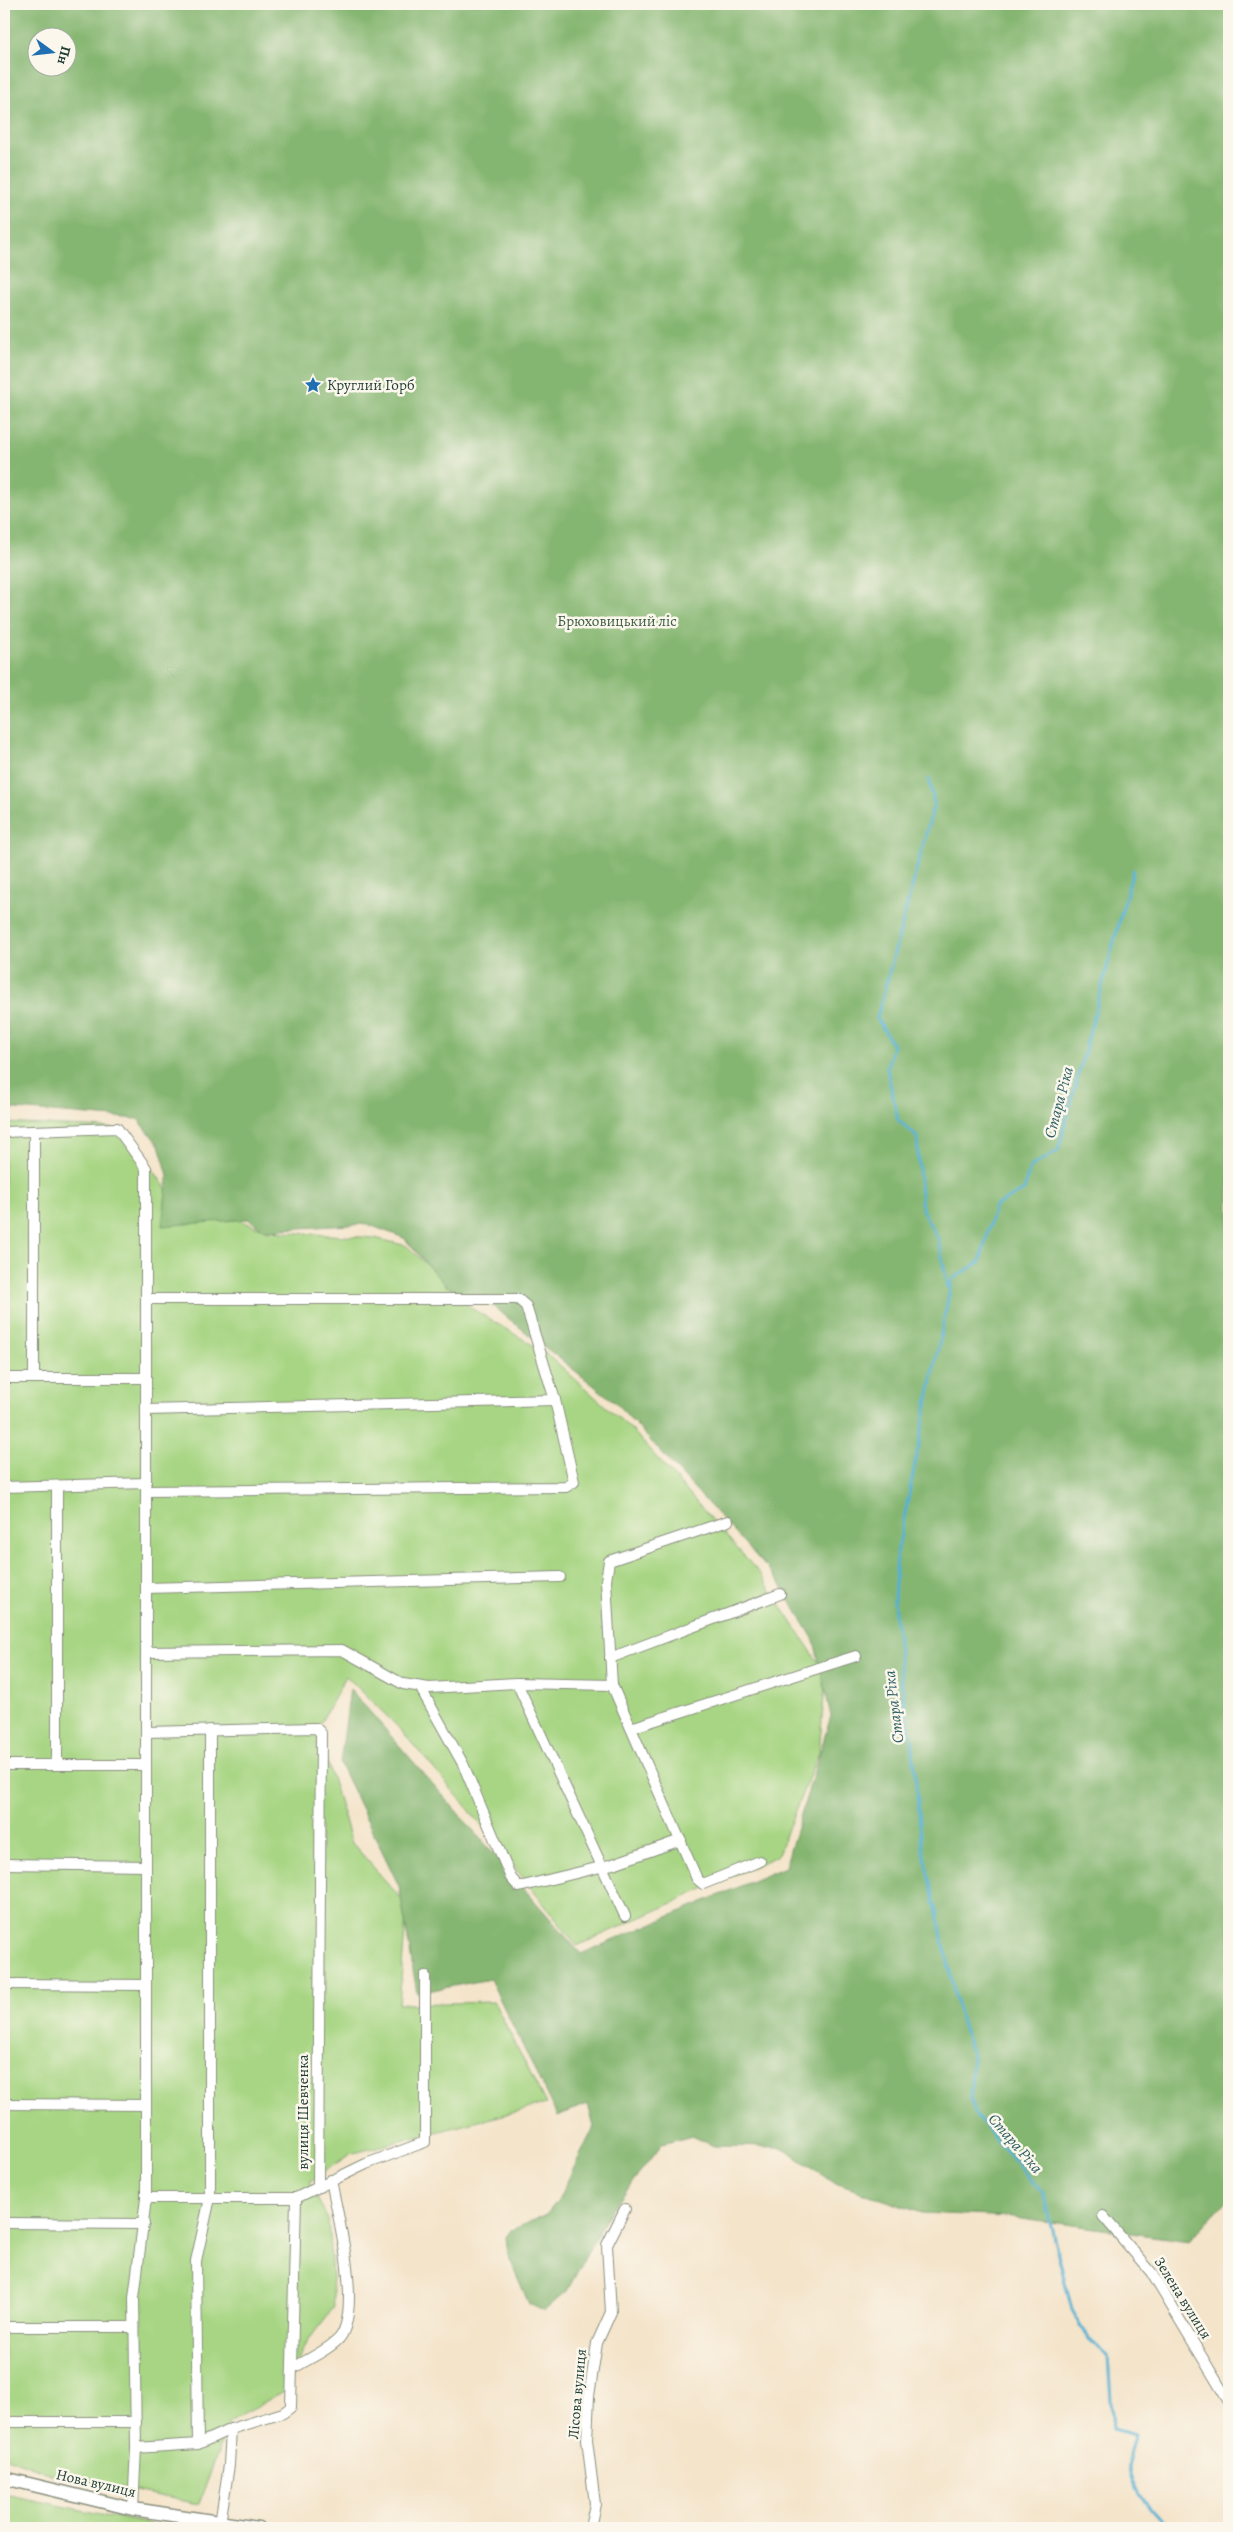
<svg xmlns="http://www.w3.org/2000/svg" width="1233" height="2532" font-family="Alegreya,serif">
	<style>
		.green { fill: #a7d583; stroke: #63895c }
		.forest { fill: #85b671; stroke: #527a52; fill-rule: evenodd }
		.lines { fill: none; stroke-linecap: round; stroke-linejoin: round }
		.stream { stroke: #55b1d3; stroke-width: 3 }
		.minor-casing { stroke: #8a907f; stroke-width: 12 }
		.tertiary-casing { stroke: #8a907f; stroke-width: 15 }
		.minor { stroke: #fff; stroke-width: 10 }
		.tertiary { stroke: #fff; stroke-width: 12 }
		.labels { text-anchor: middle; stroke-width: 5; stroke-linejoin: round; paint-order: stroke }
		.poi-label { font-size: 15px; fill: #1f3d34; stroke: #fbf7ec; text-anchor: start }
		.park-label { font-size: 15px; fill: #3a5b44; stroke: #fbf7ec }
		.street-label { font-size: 15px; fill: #1f3d34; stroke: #fbf7ec }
		.water-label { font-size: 16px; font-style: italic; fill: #2f6064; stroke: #fbf7ec }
	</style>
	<rect width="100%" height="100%" fill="#fbf7ec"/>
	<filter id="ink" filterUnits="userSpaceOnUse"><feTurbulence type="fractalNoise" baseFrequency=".02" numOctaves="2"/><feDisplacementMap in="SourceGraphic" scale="10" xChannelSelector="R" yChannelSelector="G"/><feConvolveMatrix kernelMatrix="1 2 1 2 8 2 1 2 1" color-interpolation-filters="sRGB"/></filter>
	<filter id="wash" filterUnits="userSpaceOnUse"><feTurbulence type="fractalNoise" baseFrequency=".0096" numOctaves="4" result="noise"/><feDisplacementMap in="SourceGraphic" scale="20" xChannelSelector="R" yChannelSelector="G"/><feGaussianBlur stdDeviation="1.12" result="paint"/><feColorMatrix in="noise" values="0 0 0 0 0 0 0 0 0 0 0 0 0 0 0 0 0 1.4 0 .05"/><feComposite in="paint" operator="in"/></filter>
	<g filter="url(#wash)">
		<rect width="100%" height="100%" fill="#f4e4ca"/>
		<g class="green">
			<polygon points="4,1123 126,1129 171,1196 269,1231 375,1238 407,1246 471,1308 546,1353 633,1431 760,1574 826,1674 819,1752 777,1856 577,1946 466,1806 397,1726 346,1676 317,1729 352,1843 407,1905 399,2004 494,2002 546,2104 350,2154 309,2182 328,2220 334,2307 307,2342 284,2391 229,2422 199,2504 52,2474 4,2456"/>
			<polygon points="4,2494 154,2525 160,2528 4,2528"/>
		</g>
		<path class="forest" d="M4,4H1229V2199L1189,2241L1014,2217L922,2213L835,2183L781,2147L714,2146L692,2136L662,2144L610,2211L567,2291L544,2311L529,2304L508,2255L506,2237L511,2230L547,2214L558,2200L594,2127L588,2104L557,2116L490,1979L417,1993L399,1886L340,1764L350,1689L581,1954L785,1867L831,1716L814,1640L779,1581L616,1403L494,1307L446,1286L404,1238L367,1224L265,1230L248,1219L162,1226L168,1175L159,1145L138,1119L4,1108ZM38,38H68V68H38Z"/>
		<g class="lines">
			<g class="stream">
				<polyline points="929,779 934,804 877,1018 893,1046 887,1069 898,1120 917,1137 922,1210 938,1239 948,1287"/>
				<path d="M1133,870L1058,1151L1030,1167L1024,1190L995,1206L980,1262L952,1279L897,1554L894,1601L902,1687L912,1740L922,1846L959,2013L972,2055L971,2101L976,2116L1043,2194L1072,2310L1089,2339L1108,2356L1113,2429L1135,2435C1133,2442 1129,2451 1129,2458C1129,2487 1150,2511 1169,2528"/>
			</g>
		</g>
	</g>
	<g filter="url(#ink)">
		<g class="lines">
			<g class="minor-casing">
				<g id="minor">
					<polyline points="4,1132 117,1128 146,1168 146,2198 134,2298 136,2448 133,2509"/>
					<polyline points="4,1378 146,1378"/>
					<polyline points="34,1378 34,1131"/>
					<polyline points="146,1410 555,1400"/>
					<polyline points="57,1486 57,1765"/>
					<polyline points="4,1487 146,1483"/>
					<polyline points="146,1491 566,1487 574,1482 555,1400 526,1306 518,1299 146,1299"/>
					<polyline points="146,1588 560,1577"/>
					<polyline points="147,1652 342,1650 403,1684 429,1688 517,1683 625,1916"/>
					<polyline points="610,1658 780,1594"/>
					<polyline points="517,1683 612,1685 697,1879 703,1884 760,1861"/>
					<polyline points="612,1685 606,1581 609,1561 728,1521"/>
					<polyline points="420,1687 463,1764 511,1878 519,1887 613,1864 681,1840"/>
					<polyline points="631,1728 856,1656"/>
					<polyline points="146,1732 316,1728 321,1733 318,2187"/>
					<polyline points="4,1765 146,1765"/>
					<polyline points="4,1864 146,1866"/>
					<polyline points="4,1984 146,1985"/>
					<polyline points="4,2104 146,2105"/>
					<polyline points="146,2198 296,2198 366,2164 425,2142 425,1976"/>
					<polyline points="1103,2216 1151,2272 1229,2402"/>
					<polyline points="4,2223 144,2224"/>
					<polyline points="4,2327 134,2327"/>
					<path d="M293,2368C305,2361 334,2347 341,2336C361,2304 338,2217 331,2180"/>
					<polyline points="4,2422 136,2422"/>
					<polyline points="198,2444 196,2261 210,2198 210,1730"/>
					<polyline points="136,2448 198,2444 231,2429 283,2413 291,2407 296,2198"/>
					<polyline points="181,2518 194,2528"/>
					<polyline points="220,2524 229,2465 231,2429"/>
					<polyline points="590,2528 595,2504 587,2440 589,2396 597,2343 611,2312 607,2245 625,2209"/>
				</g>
			</g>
			<g class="tertiary-casing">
				<polyline id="tertiary" points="4,2478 133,2509 258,2528"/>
			</g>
			<use href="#minor" class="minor"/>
			<use href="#tertiary" class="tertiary"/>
		</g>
	</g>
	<defs>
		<g id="sight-bare" transform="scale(1.35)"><path d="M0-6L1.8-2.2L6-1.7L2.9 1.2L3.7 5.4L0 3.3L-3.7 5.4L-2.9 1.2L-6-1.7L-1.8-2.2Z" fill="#1f6fb2" stroke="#fbf7ec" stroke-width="2.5" paint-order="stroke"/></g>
	</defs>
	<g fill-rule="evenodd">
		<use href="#sight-bare" x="313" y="385"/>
	</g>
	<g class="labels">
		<g class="poi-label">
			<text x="327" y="390">Круглий Горб</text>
		</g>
		<g class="park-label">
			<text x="617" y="626">Брюховицький ліс</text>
		</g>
		<g class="street-label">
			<text transform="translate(303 2112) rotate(-90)" y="5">вулиця Шевченка</text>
			<text transform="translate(1183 2298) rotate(58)" y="5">Зелена вулиця</text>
			<text transform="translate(577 2394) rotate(-85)" y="5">Лісова вулиця</text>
			<text transform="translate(96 2483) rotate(13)" y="5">Нова вулиця</text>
		</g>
		<g class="water-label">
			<text transform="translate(1058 1102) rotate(-75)" y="6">Стара Ріка</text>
			<text transform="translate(893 1707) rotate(-97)" y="6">Стара Ріка</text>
			<text transform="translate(1016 2143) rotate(49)" y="6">Стара Ріка</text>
		</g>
	</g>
	<rect width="1233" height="2532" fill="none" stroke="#fbf7ec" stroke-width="20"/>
	<g transform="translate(52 52) rotate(105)"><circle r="24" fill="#fbf7ec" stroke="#a3ada2"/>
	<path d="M0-4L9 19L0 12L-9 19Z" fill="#1f6fb2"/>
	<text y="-8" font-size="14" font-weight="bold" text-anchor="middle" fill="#1f3d34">Пн</text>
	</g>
</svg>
